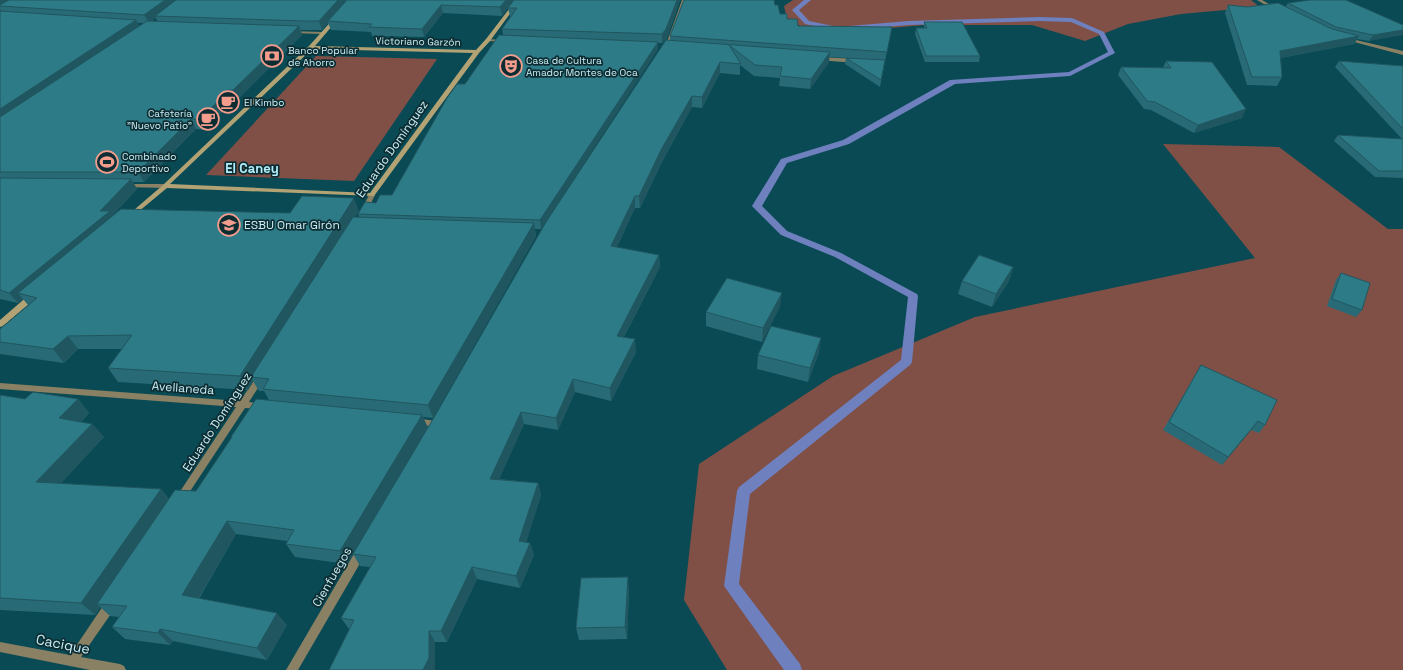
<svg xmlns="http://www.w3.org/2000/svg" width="1403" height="670" font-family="'Space Grotesk',sans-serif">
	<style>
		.green { fill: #805047 }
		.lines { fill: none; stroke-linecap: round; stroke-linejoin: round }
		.stream { fill: #6e80bd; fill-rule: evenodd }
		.street { fill: #8a8063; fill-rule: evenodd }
		.secondary { fill: #b2a274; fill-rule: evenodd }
		.wall { fill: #286a75; fill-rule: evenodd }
		.shaded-wall { fill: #20565f }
		.building { fill: #2e7b88; stroke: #20565f }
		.labels { text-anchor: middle; stroke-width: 3.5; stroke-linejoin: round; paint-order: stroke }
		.far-street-label { font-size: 10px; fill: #caeef5; stroke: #0d2d33 }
		.far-poi-label { font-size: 10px; fill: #caeef5; stroke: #0d2d33; text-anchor: start }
		.street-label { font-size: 12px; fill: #caeef5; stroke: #0d2d33 }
		.poi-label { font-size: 12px; fill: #caeef5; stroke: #0d2d33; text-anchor: start }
		.far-district-label { font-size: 13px; font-weight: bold; fill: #b3effa; stroke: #0d2d33 }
		.near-street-label { font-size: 14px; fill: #caeef5; stroke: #0d2d33 }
	</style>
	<rect width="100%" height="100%" fill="#094a54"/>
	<g class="green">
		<polygon points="793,0 1251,0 1266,12 1236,9 1181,14 1128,24 1085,41 1032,25 924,25 834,33 802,27 787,19 784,6"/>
		<polygon points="316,56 437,59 354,181 206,175"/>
		<polygon points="1163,144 1279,147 1388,229 1403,229 1403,670 727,670 684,600 699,464 833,376 975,317 1255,258"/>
	</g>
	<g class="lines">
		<polygon class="stream" points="804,0 811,0 799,10 809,21 838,27 908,21 1039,17 1072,18 1104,32 1115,53 1070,76 955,84 849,144 787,163 762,206 787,231 841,253 917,294 918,296 912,362 910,365 750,494 739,584 800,664 802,670 784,670 724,586 737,491 739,487 901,360 908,297 835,257 781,235 752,206 781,159 843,140 950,80 1069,72 1108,52 1099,34 1071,22 1039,21 908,25 838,31 805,24 792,10"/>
		<g class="street">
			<polygon points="682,0 686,0 672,39 665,50 661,50 660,49 668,39"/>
			<polygon points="1257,0 1262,0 1278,9 1274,10"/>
			<polygon points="290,31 322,32 324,33 322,34 292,33 290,32"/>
			<polygon points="1343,37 1403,51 1403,55 1343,39"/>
			<polygon points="486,39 507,40 509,41 507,42 488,41 486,40"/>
			<polygon points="820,57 856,59 859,61 856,63 818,60 818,58"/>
			<polygon points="125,184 165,184 168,186 165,188 123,187 122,186"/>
			<polygon points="372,193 375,195 367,211 364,213 362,212 361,211 369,195"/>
			<polygon points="261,374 264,375 265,377 249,402 265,404 266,406 265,408 262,409 245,408 183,502 180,503 177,502 175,499 177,496 236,407 0,389 0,383 240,401 258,375"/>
			<polygon points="415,418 436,421 439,422 440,424 439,426 436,427 415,424 412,423 411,421 412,419"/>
			<polygon points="362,545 366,547 367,550 366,553 298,670 286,670 358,547"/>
			<polygon points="111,599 115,600 116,604 115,608 81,657 120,664 124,666 126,670 90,670 0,652 0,642 70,655 107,600"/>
		</g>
		<g class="secondary">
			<path d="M516,0H520L490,41L479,53L374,196L167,188L132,217H128L127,216L163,185L309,46L335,17L339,18L315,46L476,50L486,39ZM312,49L473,53L370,193L170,184Z"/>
			<polygon points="33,293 36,294 37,296 36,298 3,326 0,327 0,320 30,294"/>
		</g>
	</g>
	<g class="wall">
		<path d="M0,0H514L502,16L443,13L424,37L372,36L371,32L331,30L328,23L322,30H301L302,35L237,100H233L205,130L196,129L144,182H133L137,189L113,215L290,213L359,211L355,217H359L358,214L376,203L392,195L465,84L503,35L502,29L511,16H510L508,8L514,0H680L667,38L662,43H658V49L541,229H535L536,236L433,418L423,417L428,428L347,564L295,557L286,544L287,541L236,534L199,599L287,625L267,660L173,641L170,645L125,639L112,627L119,617L110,616L100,607L95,615L0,610V395L25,399H78L89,413L81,422L92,424L104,437L60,484L161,489L169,499L196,491L232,438L231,437L269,400L264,391H259L253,381L248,390L118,382L108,368L122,349H78L64,363L0,354V329L28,305L23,299L18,303L0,299V11H1V10H0ZM156,18L157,21H152ZM137,23H143L139,26Z"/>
		<polygon points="1288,3 1403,25 1369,41 1357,39 1354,44 1280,58 1282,77 1277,86 1247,85 1225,13 1228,5 1247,7 1286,6"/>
		<polygon points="775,5 780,14 798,26 890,36 880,87 845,64 846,58 829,57 829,62 810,89 779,86 780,78 754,76 740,65 740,75 720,73 702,108 692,107 662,162 640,208 635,208 617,247 659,255 660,267 624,337 636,352 611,401 575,392 558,430 524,424 499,479 538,483 541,495 526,542 530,543 534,555 520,588 477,579 447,642 435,642 435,669 349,629 341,618 370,567 360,566 353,554 670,40 670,36"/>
		<polygon points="924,22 980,56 979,62 925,62 915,34 916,28 924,28"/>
		<polygon points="1166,61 1242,118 1194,133 1151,110 1144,109 1118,75 1121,67 1163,68"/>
		<polygon points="1339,61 1403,66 1403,178 1375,177 1334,141 1338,135 1402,139 1335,67"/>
		<polygon points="1013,267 1009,281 992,307 958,294 962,281"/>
		<polygon points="1341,273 1362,310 1356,317 1327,306 1336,280"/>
		<polygon points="780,306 762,342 706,326 706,312"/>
		<polygon points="819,352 808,382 757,369 758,355"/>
		<polygon points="1201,365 1265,425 1259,433 1251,430 1222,465 1163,430"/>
		<polygon points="629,589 627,639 579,640 576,628"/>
	</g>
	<g class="shaded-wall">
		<polygon points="0,0 19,0 0,6"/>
		<polygon points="165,0 180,0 155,16 156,18 149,23 144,15"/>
		<polygon points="338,0 349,0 328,21 328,23 322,30 319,21"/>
		<polygon points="506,0 514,0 502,16 500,7"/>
		<polygon points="677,0 680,0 667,38 662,43 662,34"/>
		<polygon points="441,5 443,13 424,37 422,29"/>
		<polygon points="136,20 141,29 0,123 0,109"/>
		<polygon points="299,26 302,35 237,100 233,90"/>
		<polygon points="1403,30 1403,35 1369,41 1373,35"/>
		<polygon points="1359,36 1354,44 1276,59 1280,51"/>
		<polygon points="658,42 658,49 541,229 540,220"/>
		<polygon points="830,52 829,62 810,89 811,79"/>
		<polygon points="720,62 720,73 702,108 702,97"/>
		<polygon points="228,90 233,100 205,130 200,120"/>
		<polygon points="692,96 692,107 662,162 640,208 639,196 661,150"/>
		<polygon points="1246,109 1242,118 1194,133 1198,125"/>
		<polygon points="191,119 196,129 144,182 138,172"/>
		<polygon points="131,179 137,189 113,215 117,221 18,293 23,299 18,303 9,293 100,211"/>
		<polygon points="635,196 635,208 612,258 611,246"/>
		<polygon points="354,198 359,211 255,378 251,377 253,381 248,390 240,376"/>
		<polygon points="534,223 536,236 433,418 428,405"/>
		<polygon points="659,255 660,267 618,348 617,336"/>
		<polygon points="1013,267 1009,281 992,307 996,294"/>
		<polygon points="782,293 780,306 762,342 763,328"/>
		<polygon points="68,336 78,349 64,363 53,349"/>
		<polygon points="821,338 819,352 808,382 810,368"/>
		<polygon points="635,339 636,352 611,401 610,388"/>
		<polygon points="573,379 575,392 558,430 556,418"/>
		<polygon points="78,399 89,413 71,432 59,418"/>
		<polygon points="521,412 524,424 494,491 490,479"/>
		<polygon points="422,415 428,428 347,564 340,551"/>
		<polygon points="1258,421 1251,430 1222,465 1228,457"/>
		<polygon points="92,424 104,437 49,496 36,482"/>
		<polygon points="538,483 541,495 523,553 519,541"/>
		<polygon points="161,489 171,502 97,604 100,607 95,615 81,603"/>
		<polygon points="227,521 236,534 193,608 182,595"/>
		<polygon points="530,543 534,555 520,588 516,576"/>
		<polygon points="472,567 477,579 447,642 441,631"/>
		<polygon points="628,577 629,589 627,639 625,627"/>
		<polygon points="277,613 287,625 267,660 257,648"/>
		<polygon points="160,629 173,641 170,645 158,633"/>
		<polygon points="429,631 435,642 435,669 434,670 423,670"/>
	</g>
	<g class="building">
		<polygon points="9,0 165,0 144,15 0,6 0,5"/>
		<polygon points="176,0 338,0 319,21 304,21 155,16"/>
		<polygon points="347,0 506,0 500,7 441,5 422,29 369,27 372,24 328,21"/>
		<polygon points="514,0 677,0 666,29 662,34 502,29 517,8 508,8"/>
		<polygon points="684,0 774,0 775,5 778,5 780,14 787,14 787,19 797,19 798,26 892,27 887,52 670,36"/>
		<polygon points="1310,0 1346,0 1403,25 1403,30 1373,35 1336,27 1288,3"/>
		<polygon points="1278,3 1332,29 1359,36 1280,51 1282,77 1252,77 1228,5 1247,7"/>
		<polygon points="0,11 136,20 0,109"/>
		<polygon points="147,21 299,26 233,90 228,90 200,120 191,119 138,172 0,172 0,117"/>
		<polygon points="924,22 962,22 980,56 926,56 916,28 927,28"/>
		<polygon points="499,35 658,42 540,220 358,214 365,202 376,203 380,195 392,195 447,98 457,84 465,84"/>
		<polygon points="666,40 830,52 811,79 780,76 782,67 755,65 729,45 741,64 720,62 702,97 692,96 661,150 639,196 635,196 611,246 659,255 617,336 635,339 610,388 573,379 556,418 521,412 490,479 538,483 519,541 530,543 516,576 472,567 441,631 429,631 429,658 423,670 329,670 354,620 341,618 376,557 353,554 436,414 546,222"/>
		<polygon points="846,58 885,60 881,80"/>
		<polygon points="1166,61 1212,62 1246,109 1198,125 1155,102 1147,101 1121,67 1171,68"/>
		<polygon points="1339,61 1403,66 1403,129"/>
		<polygon points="1338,135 1403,139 1403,171 1379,171"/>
		<polygon points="0,178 131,179 100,211 110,211 9,293 0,290"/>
		<polygon points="302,196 354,198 240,376 108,368 132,335 68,336 53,349 0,342 0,329 37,298 18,293 121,209 290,213"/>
		<polygon points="353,217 534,223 428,405 263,389 269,379 251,377"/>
		<polygon points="979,255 1013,267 996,294 962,281"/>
		<polygon points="1341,273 1370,283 1362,310 1332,299"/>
		<polygon points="727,278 782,293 763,328 706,312"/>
		<polygon points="771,326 821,338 810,368 758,355"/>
		<polygon points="1201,365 1277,400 1265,425 1258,421 1228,457 1169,422"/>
		<polygon points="33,392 78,399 59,418 92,424 36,482 161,489 81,603 0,598 0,395 25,399"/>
		<polygon points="256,399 422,415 340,551 286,544 294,530 227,521 182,595 277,613 257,648 160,629 158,633 112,627 127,606 97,604 175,490 196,491 232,437 231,437"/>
		<polygon points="628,577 625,627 576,628 581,578"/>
	</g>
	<defs>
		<g id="bank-ring" transform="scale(1.15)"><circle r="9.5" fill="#0d2d33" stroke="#f49d8d" stroke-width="1.5"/><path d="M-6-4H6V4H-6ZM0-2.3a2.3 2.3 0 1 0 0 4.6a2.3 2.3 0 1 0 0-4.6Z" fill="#f49d8d"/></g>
		<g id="theatre-ring" transform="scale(1.15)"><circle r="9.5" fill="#0d2d33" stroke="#f49d8d" stroke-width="1.5"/><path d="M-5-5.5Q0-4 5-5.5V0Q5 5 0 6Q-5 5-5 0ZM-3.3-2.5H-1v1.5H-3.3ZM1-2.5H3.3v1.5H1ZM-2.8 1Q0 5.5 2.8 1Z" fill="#f49d8d"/></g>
		<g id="cafe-ring" transform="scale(1.15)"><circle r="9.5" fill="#0d2d33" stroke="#f49d8d" stroke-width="1.5"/><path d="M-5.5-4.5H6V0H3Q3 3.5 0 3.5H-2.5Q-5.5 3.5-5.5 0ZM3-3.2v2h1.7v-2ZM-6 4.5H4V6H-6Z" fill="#f49d8d"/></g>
		<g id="stadium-ring" transform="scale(1.15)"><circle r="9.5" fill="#0d2d33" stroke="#f49d8d" stroke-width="1.5"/><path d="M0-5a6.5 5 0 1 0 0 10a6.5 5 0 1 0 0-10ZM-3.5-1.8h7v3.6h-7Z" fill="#f49d8d"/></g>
		<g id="school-ring" transform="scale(1.15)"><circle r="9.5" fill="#0d2d33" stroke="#f49d8d" stroke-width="1.5"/><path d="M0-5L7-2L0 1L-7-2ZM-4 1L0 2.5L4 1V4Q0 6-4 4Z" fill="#f49d8d"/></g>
	</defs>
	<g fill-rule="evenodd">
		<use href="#bank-ring" x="272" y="56"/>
		<use href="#theatre-ring" x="511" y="66"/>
		<use href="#cafe-ring" x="228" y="102"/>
		<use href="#cafe-ring" x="208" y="119"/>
		<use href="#stadium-ring" x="107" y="162"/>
		<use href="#school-ring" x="229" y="225"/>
	</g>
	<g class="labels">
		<g class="far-street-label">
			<text transform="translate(418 41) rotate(1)" y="4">Victoriano Garzón</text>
		</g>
		<g class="far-poi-label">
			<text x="288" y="54">Banco Popular<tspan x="288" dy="12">de Ahorro</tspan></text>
			<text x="526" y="64">Casa de Cultura<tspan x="526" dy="12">Amador Montes de Oca</tspan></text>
			<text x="244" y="106">El Kimbo</text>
			<text x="192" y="117" text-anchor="end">Cafetería<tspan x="192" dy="12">"Nuevo Patio"</tspan></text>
			<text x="122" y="160">Combinado<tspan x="122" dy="12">Deportivo</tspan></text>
		</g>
		<g class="street-label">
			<text transform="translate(392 149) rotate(-55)" y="4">Eduardo Domínguez</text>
			<text transform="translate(183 388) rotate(4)" y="4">Avellaneda</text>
			<text transform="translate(217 422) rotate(-57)" y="4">Eduardo Domínguez</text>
			<text transform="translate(332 577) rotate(-60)" y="4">Cienfuegos</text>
		</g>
		<g class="poi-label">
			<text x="244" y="229">ESBU Omar Girón</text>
		</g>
		<g class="far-district-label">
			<text x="252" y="173">El Caney</text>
		</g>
		<g class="near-street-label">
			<text transform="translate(63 644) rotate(11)" y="5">Cacique</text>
		</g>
	</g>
</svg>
